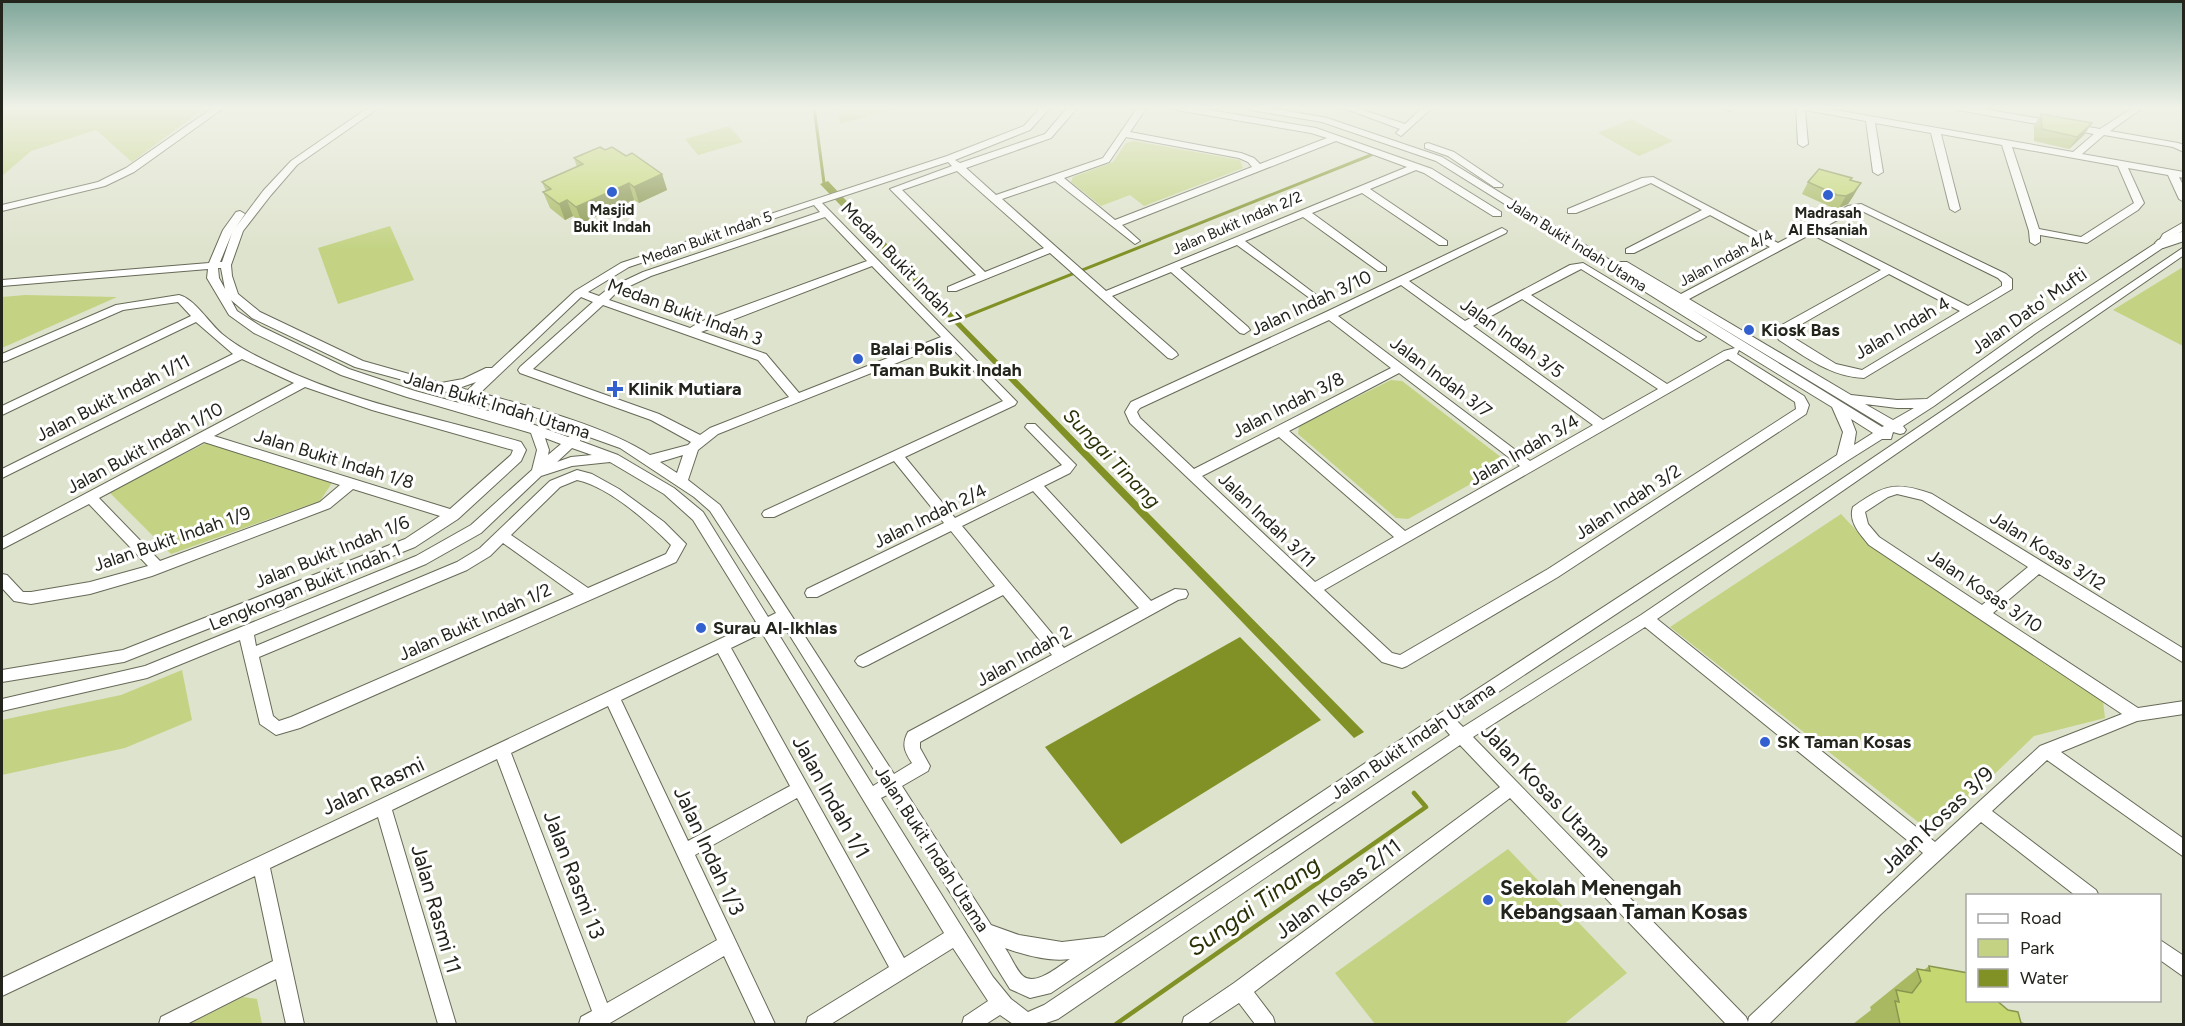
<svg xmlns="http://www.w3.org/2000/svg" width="2185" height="1026" font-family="Figtree,sans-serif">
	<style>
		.green { fill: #c3d383 }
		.water { fill: #819126 }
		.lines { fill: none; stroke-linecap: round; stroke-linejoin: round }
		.stream-far1 { stroke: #819126; stroke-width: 3 }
		.stream { stroke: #819126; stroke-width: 4.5 }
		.minor-casing { stroke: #666a57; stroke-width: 2 }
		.highway-casing { stroke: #666a57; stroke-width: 2 }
		.minor { fill: #fff; fill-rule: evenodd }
		.highway { fill: #fff; fill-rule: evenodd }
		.wall { fill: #a9b961 }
		.shaded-wall { fill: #89964f }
		.building { fill: #c4d771; stroke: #89964f; stroke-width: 1.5 }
		.poi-dot { fill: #3360cf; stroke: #fff; stroke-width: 2 }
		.labels { text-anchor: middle; stroke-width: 6; stroke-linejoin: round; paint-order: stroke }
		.far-poi-label { font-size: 15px; font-weight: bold; fill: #23251d; stroke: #fff }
		.far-street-label { font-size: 15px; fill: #23251d; stroke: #fff }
		.street-label { font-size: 18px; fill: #23251d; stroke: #fff }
		.poi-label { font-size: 18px; font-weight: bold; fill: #23251d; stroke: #fff; text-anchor: start }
		.water-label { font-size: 20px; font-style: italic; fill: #2b3105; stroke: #fff }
		.near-street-label { font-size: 21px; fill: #23251d; stroke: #fff }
		.near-poi-label { font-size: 21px; font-weight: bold; fill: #23251d; stroke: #fff; text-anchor: start }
		.near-water-label { font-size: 24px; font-style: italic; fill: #2b3105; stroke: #fff }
	</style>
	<rect width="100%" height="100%" fill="#dee3cd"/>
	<g class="green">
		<polygon points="2,107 206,107 132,162 96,130 31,151 2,176"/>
		<polygon points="838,107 902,107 840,124"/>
		<polygon points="1631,119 1673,141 1639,156 1598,133"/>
		<polygon points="729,126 743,142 698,155 685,139"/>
		<polygon points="1134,141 1240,160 1243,168 1144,206 1130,195 1101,206 1071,182 1073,177 1113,162 1126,143"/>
		<polygon points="390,226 414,280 338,304 318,248"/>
		<polygon points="2183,267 2183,346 2113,310"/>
		<polygon points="25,295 117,297 2,348 2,297"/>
		<polygon points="1391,380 1402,381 1502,458 1503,466 1408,519 1396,518 1298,434 1299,426"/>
		<polygon points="208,442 332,483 320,501 171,554 109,492"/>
		<polygon points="1841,514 1869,544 2103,701 2105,718 2034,736 1951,816 1927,829 1670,627"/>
		<polygon points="182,670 192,720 125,748 2,775 2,720 121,695"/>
		<polygon points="1508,849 1627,973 1564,1024 1375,1024 1335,973"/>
		<polygon points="243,997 257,999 262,1024 189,1024"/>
	</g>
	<g class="water">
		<polygon points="828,181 958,320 1364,732 1354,738 820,184"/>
		<polygon points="1240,637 1321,720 1121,844 1045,747"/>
	</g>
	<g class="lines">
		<g class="stream-far1">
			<polyline points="814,107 824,183"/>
			<polyline points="957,320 1371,155"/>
		</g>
		<polyline class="stream" points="1116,1024 1426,807 1414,793"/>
		<g class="minor-casing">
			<g id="minor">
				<polygon points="214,107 225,107 134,172 105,186 2,211 2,205 98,182 126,168"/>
				<path d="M369,107H380L297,165L271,195L243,231L231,265L232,276L238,294L260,312L363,361L441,383L463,379L486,368H492L575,291L621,263L947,156L1024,126L1041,107H1051L1030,130L955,160L960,163L1045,134L1068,107H1078L1051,138L966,168L996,195L1103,158L1138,107H1147L1130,132L1241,153L1254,158L1260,164L1327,138L1311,133L1176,110L1171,107H1191L1316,128L1432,169L1501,212V216H1493L1424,173L1416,170L1370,189L1447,241V245H1439L1362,193L1312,213L1386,267V271H1378L1303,217L1245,241L1319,297L1321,299L1315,302L1237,245L1180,268L1248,327L1250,330L1244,334L1240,333L1171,272L1112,296L1176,352L1178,355L1172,359L1168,358L1050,253L956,291H948V287L976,275L890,189L952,166L948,162L822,203L1017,402L1015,405L905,457L955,518L1062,465L1025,427L1027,424H1035L1076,465L1070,473L1044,486L1151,601L1175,589L1186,590L1188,594L1186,598L1178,600L920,742V748L930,766L928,771L902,786L991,925L1019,935L1062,942L1104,937L1439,714L1837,455L1843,432L1832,407L1739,350L1737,354L1804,396L1809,405L1806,414L1558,577L1407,666L1402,668L1382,662L1130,423L1125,412L1131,402L1326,312L1502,228L1507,231L1506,233L1409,281L1465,321L1570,265L1583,263L1706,337L1700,341L1696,340L1581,269L1531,295L1667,384L1724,351L1735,348L1436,161L1322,122L1251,110L1247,107H1265L1327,118L1442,157L1618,265L1619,262H1627L1681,294L1770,247L1710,215L1634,253H1626V249L1702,210L1651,183L1576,213H1568V209L1642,178L1653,177L1778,243L1848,206L1861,204L2006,274L2012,279V289L1864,378C1831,377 1806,357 1779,340L1774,332L1780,326L1881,270L1811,234L1689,299L1851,395L1897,400L1927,399L2028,327L2159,241L2163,234L2184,222V230L2171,238L2167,245L2036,333L1934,406L1903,426L1906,430L1904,433L1900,434L1893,432L1891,439H1882L1847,461L1456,720L1463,727L1641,615L2184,247V255L1657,619L1935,842L2040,746L2122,714L1869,545C1860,534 1848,522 1853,507C1884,485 1895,481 1932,494L2184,649V663L2039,574L1993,613L2138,708L2184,701V714L2137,721L2061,752L2184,839V857L2047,760L1992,811L2096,890L2099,896H2076L1981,822L1881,914L1769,1024H1726L1510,798L1254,992L1273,1017L1275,1024H1255L1239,1003L1207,1024H1182L1184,1017L1234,983L1500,787L1460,745L1058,1019L1043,1024H1013L1000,1015L986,1024H962L964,1017L988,1001L953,948L831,1024H806L808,1017L889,967L797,798L695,855L775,1024H756L724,956L610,1023L579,1024L581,1017L592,1011L497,759L392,810L456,1024H438L378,817L270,868L304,1024H286L276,979L187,1024H159L161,1017L273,961L255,876L2,996V978L756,622L693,520L664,494L610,462L572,466L541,476L481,533L426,564L254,635L256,646L457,562L480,548L550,481L577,470L592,474L619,489L664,522L686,544L676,562L300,728L276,735L260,724L240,640L147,678L2,711V699L145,666L416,556L471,525L532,470L537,450L531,433L407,397L341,375L254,333L229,315L207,278L208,269L2,286V280L209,263L223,230L236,212L240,211L245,214L236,227L263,191L291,161ZM1126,137L1239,158L1248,162L1252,167L1115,220L1064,178L1109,162ZM1336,141L1407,167L1106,291L1002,199L1055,181L1135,244L1140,241L1122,225ZM957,171L1044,248L985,272L902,190ZM814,205L820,212L643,272L609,288L599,296L588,292L629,267ZM1860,210L1998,278L2002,282V286L1968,306L1819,230L1854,211ZM825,217L867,261L700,322L690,328L609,300L617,292L651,276ZM232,233L222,262H220ZM872,266L941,337L799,393L766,354L701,332ZM218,268H221L225,289L219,278ZM1889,274L1960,311L1862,370L1836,364L1786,333ZM1401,285L1593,425L1530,461L1338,316ZM581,297L593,302L520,367L518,370L520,373L651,420L691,442L688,445L650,455C605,426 532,407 480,393ZM1522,299L1658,389L1603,420L1473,326ZM231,300L252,318L355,367L462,396L460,399L462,402L466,403L473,399L522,413L620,448L694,497L710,511L776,613L768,617L703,512L674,488L618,455L580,441L581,438L579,435L575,434L568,437L518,419L415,391L349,369L262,327L237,311ZM603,305L758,360L789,397L710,428L700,435L659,414L533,369ZM1689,308L1884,426L1882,427ZM1329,320L1391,368L1194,469L1140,418L1137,412L1140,408ZM947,343L1003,401L764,511L762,514L764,517H774L894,461L944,523L807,589L805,593L807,597H817L951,531L995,586L858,657L855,661L858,665L863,667L868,665L1003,595L1052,655L908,732C901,745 905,752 912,763L894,774L720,505L688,480L698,450L718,434ZM1728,359L1795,402L1796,409L1548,569L1400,655L1392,653L1324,590ZM1399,373L1520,466L1405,531L1289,431ZM476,382L468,390L459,388ZM1865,404L1897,408H1914L1893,420ZM1851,419L1873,433L1854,445L1856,432ZM1279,437L1394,537L1315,582L1202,476ZM545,438L561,444L548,455L549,450ZM572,448L592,455L571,457L557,462ZM683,455L677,473L660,462ZM577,480C609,487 648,522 671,545L666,554L588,588L511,535L560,487ZM1033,491L1139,608L1064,648L962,526ZM1897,494L1922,500L2028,567L1982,605L1879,537L1868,524L1865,512L1888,497ZM503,543L574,594L291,717L279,721L273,716L259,657L467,570L490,556ZM782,623L881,781L873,786L774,627ZM1645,627L1923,853L1749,1017L1748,1022L1746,1017L1473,737ZM762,633L944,933L904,958L731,648ZM718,653L790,786L688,841L621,700ZM608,706L717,940L607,1003L511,753ZM1444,728L1450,735L1044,1005L1028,1012L1011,999L993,977L881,798L889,794L1010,989L1030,998L1051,993ZM1005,948C1024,955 1050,962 1070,959C1060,965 1036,987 1023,976C1016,970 1011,956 1005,948Z"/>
				<polygon points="1341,107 1354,107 1405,124 1423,107 1433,107 1401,136 1396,133 1400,129"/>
				<polygon points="1726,107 1736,107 1730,111 1727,110"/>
				<path d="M1796,107H1818L2073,152L2094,134L1958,110L1953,107H1972L2100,129L2134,107H2144L2110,131L2178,143L2184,145V152L2173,147L2104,135L2082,154L2184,172V178L2179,177L2184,187V202L2179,199L2168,175L2128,168L2144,203L2138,210L2087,243L2040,235V242L2035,245L2030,242L2029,231L2002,145L1941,134L1960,209L1955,212L1950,209L1931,133L1875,123L1883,172L1878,175L1873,172L1866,121L1805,110L1808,144L1803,147L1798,144ZM2012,147L2118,166L2134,203L2081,237L2039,229Z"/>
				<polygon points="1428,143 1454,152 1503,185 1502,187 1494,187 1448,156 1425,148 1425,144"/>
				<path d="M179,295C195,299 209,323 222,334C239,348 258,357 277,366C354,403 439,418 521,442L526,450L521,461L458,519L415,547L124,662L2,682V670L123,650L405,539L440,516L353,489L330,508L152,576L90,594L31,604L14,601L2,588V574L7,575L23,592H31L90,582L148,566L89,504L2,549V538L294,383L242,359L2,478V469L233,354L196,322L2,415V406L191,316L178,302L123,310L6,361L2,362V354L116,305ZM305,387L372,410L513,450L511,455L450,509L214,436ZM204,442L340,485L320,502L160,561L99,498Z"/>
				<polygon points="2160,940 2184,956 2184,977 2160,960"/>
			</g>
		</g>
		<g class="highway-casing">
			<polygon id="highway" points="2184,231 2184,241 2163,248 2155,243 2158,240"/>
		</g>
		<use href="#minor" class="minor"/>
		<use href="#highway" class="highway"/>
	</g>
	<g class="wall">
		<polygon points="2041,114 2092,123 2084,135 2069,149 2034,141 2034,126"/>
		<polygon points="605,150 626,156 662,174 667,190 639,203 634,200 582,223 573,216 565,220 550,208 543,192 546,191 542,182 577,167 574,158"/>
		<polygon points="1851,180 1854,195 1848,204 1839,208 1831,207 1802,194 1808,182"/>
		<polygon points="1929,966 1968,1000 2025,1024 1853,1024 1871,1010 1870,1007 1917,969 1924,970"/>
	</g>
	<g class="shaded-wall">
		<polygon points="2092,123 2084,135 2069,149 2077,137"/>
		<polygon points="662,174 667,190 639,203 634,187"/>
		<polygon points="629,183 634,200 582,223 576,207"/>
		<polygon points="1861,183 1854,195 1848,204 1839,208 1846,196"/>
		<polygon points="567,200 573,216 565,220 559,204"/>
	</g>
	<g class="building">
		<polygon points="2041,114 2092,123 2077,137 2042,129"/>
		<polygon points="600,147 605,150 612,147 626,156 632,153 662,174 634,187 629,183 576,207 567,200 559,204 543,192 551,189 542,182 583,164 574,158"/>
		<polygon points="1819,169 1852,178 1850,180 1861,183 1854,192 1846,196 1837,195 1808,182"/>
		<polygon points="1929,966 1968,973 1968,1000 1996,1000 2008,1010 2018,1012 2021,1023 2025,1024 1900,1024 1895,1001 1899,1002 1896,990 1912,993 1921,981 1917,969 1930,971"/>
	</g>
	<linearGradient id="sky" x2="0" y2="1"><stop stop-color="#7fa69a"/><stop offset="0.43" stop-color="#f0f2e8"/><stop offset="1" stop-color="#f0f2e8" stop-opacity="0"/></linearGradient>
	<rect width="2185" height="250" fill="url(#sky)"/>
	<g class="poi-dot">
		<circle cx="612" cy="192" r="6"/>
		<circle cx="1828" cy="195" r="6"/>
		<circle cx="1749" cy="330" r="6"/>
		<circle cx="858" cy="359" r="6"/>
		<path d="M612 380h6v6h6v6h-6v6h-6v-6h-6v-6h6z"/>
		<circle cx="701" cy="628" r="6"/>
		<circle cx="1765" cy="742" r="6"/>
		<circle cx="1488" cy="900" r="6"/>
	</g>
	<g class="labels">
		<g class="far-poi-label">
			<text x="612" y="215">Masjid<tspan x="612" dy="17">Bukit Indah</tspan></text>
			<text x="1828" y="218">Madrasah<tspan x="1828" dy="17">Al Ehsaniah</tspan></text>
		</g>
		<g class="far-street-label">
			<text transform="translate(1237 223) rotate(-23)" y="5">Jalan Bukit Indah 2/2</text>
			<text transform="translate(707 238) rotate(-19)" y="5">Medan Bukit Indah 5</text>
			<text transform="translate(1577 245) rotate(32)" y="5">Jalan Bukit Indah Utama</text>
			<text transform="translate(1726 258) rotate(-28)" y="5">Jalan Indah 4/4</text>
		</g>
		<g class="street-label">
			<text transform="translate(901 264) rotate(46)" y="6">Medan Bukit Indah 7</text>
			<text transform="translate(1311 303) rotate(-25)" y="6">Jalan Indah 3/10</text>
			<text transform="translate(2029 311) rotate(-35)" y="6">Jalan Dato' Mufti</text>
			<text transform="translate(685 312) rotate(20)" y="6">Medan Bukit Indah 3</text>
			<text transform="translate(1902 328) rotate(-30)" y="6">Jalan Indah 4</text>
			<text transform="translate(1512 338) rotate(36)" y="6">Jalan Indah 3/5</text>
			<text transform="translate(1441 377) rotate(37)" y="6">Jalan Indah 3/7</text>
			<text transform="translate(113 398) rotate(-27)" y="6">Jalan Bukit Indah 1/11</text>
			<text transform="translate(497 405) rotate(17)" y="6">Jalan Bukit Indah Utama</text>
			<text transform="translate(1288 405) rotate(-27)" y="6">Jalan Indah 3/8</text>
			<text transform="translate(145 448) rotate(-28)" y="6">Jalan Bukit Indah 1/10</text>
			<text transform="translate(1524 450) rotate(-30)" y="6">Jalan Indah 3/4</text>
			<text transform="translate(334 459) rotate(17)" y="6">Jalan Bukit Indah 1/8</text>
			<text transform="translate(1628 502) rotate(-33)" y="6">Jalan Indah 3/2</text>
			<text transform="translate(930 516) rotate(-26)" y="6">Jalan Indah 2/4</text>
			<text transform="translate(1267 520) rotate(44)" y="6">Jalan Indah 3/11</text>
			<text transform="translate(172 539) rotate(-19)" y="6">Jalan Bukit Indah 1/9</text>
			<text transform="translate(2048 551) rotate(32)" y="6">Jalan Kosas 3/12</text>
			<text transform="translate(332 552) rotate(-22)" y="6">Jalan Bukit Indah 1/6</text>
			<text transform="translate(305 587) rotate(-22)" y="6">Lengkongan Bukit Indah 1</text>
			<text transform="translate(1985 591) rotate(34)" y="6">Jalan Kosas 3/10</text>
			<text transform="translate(475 622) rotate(-24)" y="6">Jalan Bukit Indah 1/2</text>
			<text transform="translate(1024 656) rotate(-29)" y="6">Jalan Indah 2</text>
			<text transform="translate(1413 741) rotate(-34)" y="6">Jalan Bukit Indah Utama</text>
			<text transform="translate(932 849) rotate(57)" y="6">Jalan Bukit Indah Utama</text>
		</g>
		<g class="poi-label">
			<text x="1761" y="336">Kiosk Bas</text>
			<text x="870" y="355">Balai Polis<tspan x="870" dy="21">Taman Bukit Indah</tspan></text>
			<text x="628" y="395">Klinik Mutiara</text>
			<text x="713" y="634">Surau Al-Ikhlas</text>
			<text x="1777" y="748">SK Taman Kosas</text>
		</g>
		<g class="water-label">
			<text transform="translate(1112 458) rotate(46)" y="7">Sungai Tinang</text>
		</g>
		<g class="near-street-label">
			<text transform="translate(373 786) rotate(-25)" y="7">Jalan Rasmi</text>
			<text transform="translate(1546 791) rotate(46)" y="7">Jalan Kosas Utama</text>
			<text transform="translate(831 797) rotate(61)" y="7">Jalan Indah 1/1</text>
			<text transform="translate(1937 820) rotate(-43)" y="7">Jalan Kosas 3/9</text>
			<text transform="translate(709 851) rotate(65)" y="7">Jalan Indah 1/3</text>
			<text transform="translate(574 875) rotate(69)" y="7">Jalan Rasmi 13</text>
			<text transform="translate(1338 889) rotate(-37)" y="7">Jalan Kosas 2/11</text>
			<text transform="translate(436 909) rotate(74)" y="7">Jalan Rasmi 11</text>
		</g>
		<g class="near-poi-label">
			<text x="1500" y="895">Sekolah Menengah<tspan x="1500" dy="24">Kebangsaan Taman Kosas</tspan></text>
		</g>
		<g class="near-water-label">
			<text transform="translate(1254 906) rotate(-35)" y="8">Sungai Tinang</text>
		</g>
	</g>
	<rect width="2185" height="1026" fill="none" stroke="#23251d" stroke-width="6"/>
	<rect x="1966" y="894" width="195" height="108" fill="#ffffff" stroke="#a7a8a5" stroke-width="1.5"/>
	<rect x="1978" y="914" width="30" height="9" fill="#ffffff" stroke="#a7a8a5" stroke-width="1.5"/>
	<text x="2020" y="924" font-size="18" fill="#23251d">Road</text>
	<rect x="1978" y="939" width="30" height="18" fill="#c3d383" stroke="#a7a8a5" stroke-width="1.5"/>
	<text x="2020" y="954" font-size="18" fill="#23251d">Park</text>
	<rect x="1978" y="969" width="30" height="18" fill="#819126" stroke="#a7a8a5" stroke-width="1.5"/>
	<text x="2020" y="984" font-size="18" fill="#23251d">Water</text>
</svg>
